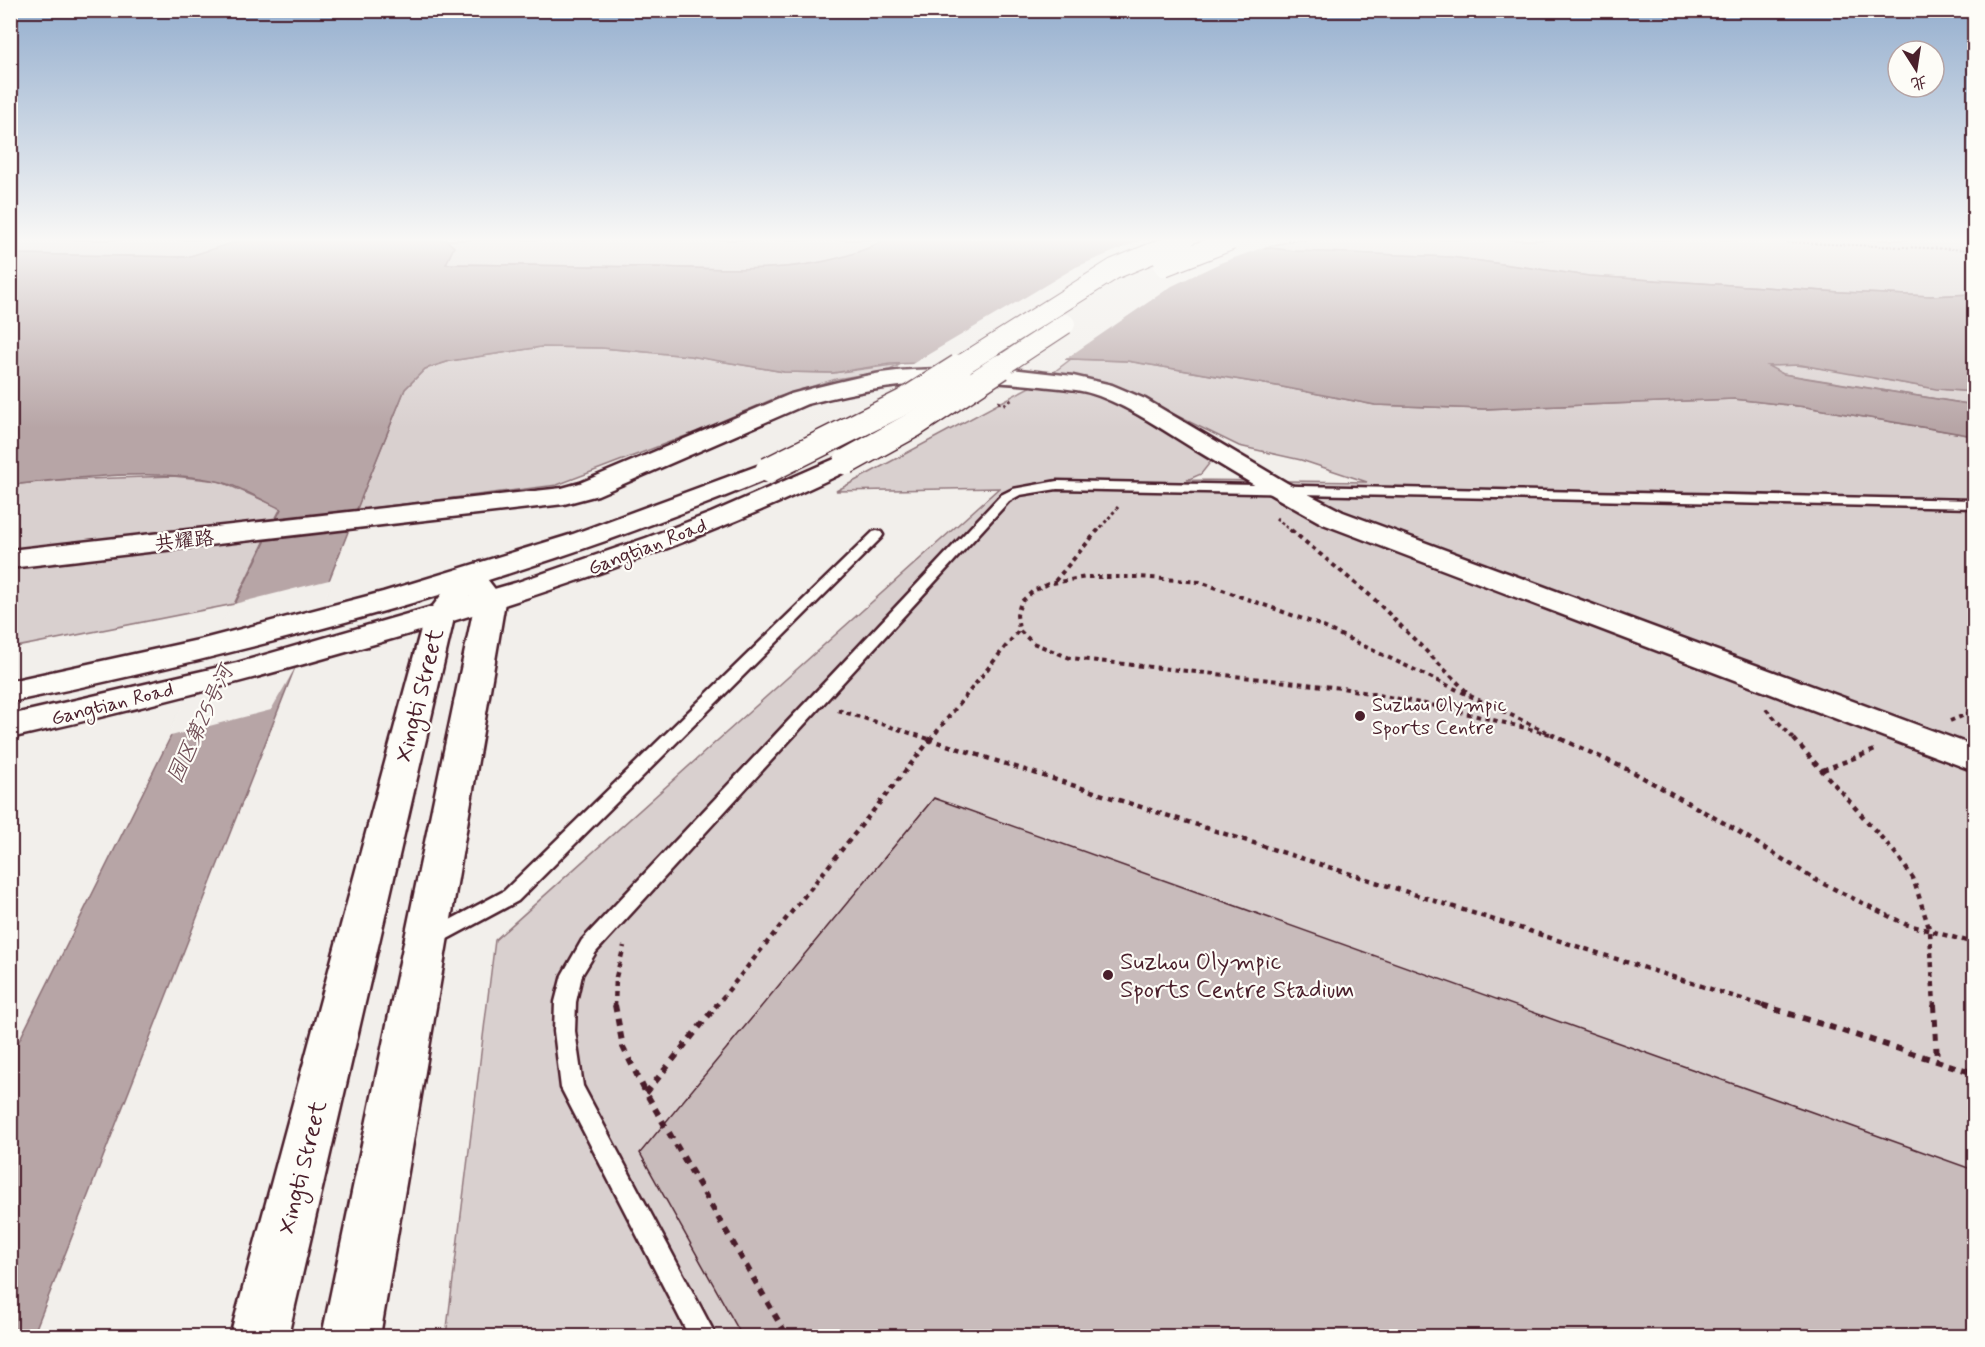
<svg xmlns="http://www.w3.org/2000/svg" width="1985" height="1347" font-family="Mynerve,'LXGW WenKai TC',sans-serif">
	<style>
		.green { fill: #d9d0cf; stroke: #92787d; stroke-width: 1.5; fill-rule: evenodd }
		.water { fill: #b7a5a6; stroke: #8b6f75; stroke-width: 1.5 }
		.pier { fill: #f2efeb }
		.building { fill: #c8bbbb; stroke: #4a1f2b; stroke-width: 1.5 }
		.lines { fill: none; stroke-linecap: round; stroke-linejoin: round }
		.service-casing { stroke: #4a1f2b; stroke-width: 5 }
		.tertiary-casing { stroke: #4a1f2b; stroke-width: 5 }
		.primary-casing { stroke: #4a1f2b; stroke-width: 5 }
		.path-far4 { stroke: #4a1f2b; stroke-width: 2; stroke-dasharray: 2 2; stroke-linecap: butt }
		.path-far3 { stroke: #4a1f2b; stroke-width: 3; stroke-dasharray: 3 3; stroke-linecap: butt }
		.path-far2 { stroke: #4a1f2b; stroke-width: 4; stroke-dasharray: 4.5 4.5; stroke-linecap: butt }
		.path-far1 { stroke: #4a1f2b; stroke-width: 4.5; stroke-dasharray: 5 5; stroke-linecap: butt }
		.path { stroke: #4a1f2b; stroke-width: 6; stroke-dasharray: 7 7; stroke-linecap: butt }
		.service { fill: #fdfcf7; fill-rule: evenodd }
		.tertiary { fill: #fdfcf7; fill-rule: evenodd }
		.primary { fill: #fdfcf7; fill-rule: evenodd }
		.primary-bridge-far1-casing { stroke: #4a1f2b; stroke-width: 22; stroke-linecap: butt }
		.primary-bridge-casing { stroke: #4a1f2b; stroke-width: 28; stroke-linecap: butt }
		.primary-bridge-far1 { stroke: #fdfcf7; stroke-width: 20 }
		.primary-bridge { stroke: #fdfcf7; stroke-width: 25 }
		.poi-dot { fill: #4a1f2b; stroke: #fdfcf7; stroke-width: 2 }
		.labels { text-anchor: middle; stroke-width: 4.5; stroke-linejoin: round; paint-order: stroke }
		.street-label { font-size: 20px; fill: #4a1f2b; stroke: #fdfcf7 }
		.poi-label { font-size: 20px; fill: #4a1f2b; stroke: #fdfcf7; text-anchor: start }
		.water-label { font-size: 21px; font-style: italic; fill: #704e56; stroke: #fdfcf7 }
		.near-street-label { font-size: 24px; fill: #4a1f2b; stroke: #fdfcf7 }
		.near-poi-label { font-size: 24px; fill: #4a1f2b; stroke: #fdfcf7; text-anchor: start }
	</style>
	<rect width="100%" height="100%" fill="#f2efeb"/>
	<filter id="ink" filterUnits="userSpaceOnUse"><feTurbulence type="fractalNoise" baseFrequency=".0167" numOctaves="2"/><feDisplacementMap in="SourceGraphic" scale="12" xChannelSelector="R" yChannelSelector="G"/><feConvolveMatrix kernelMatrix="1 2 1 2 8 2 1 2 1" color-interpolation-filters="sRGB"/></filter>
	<g filter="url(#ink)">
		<g class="green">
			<polygon points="11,240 242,240 187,257 11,254"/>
			<path d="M446,240H885C814,279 724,268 647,267C580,266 513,265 445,264L454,247Z"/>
			<polygon points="1298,240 1974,240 1974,294 1931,296 1840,292 1589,276 1451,257 1295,251 1263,247"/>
			<polygon points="541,347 602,348 690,356 784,372 833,373 901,364 890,370 836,379 778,397 696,432 557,485 356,510 405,389 425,369 450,361"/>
			<path d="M1071,359L1127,361L1277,386L1375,405L1484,409L1734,399L1806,407L1974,436V1336H446L495,940L999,488L836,491L1046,378ZM1106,396L1161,408L1239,446L1301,460L1367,482L1187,480L1201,474L1212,460Z"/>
			<path d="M1774,364C1842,366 1907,389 1974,392V405L1783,374L1768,367V365Z"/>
			<polygon points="173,476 219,481 281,508 274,521 11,549 10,485 59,480"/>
			<polygon points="266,538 234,604 11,648 11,565"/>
		</g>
		<path class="water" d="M242,240H446L454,247L446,264C513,265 580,266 647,267C724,268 814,278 885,240H1200L1295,251L1451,257L1589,276L1840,292L1931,296L1974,294V392L1936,389L1801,365L1768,366L1783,374L1805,378L1974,405V436L1806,407L1734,399L1484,409L1375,405L1277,386L1127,361L1071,359L890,364L833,373L784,372L690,356L602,348L541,347L450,361L425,369L405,389L364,491L33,1336H11L10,1059L167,744L281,509C261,500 238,485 217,481C155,468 73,478 11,485V254L187,257Z"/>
		<g class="pier">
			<polygon points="1142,240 1225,240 1270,245 1220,263 1172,286 1061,362 907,367 1076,267"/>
			<polygon points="333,579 302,656 271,710 167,737 221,624 234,604"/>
		</g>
		<polygon class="building" points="934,798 1974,1170 1974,1336 742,1336 640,1153"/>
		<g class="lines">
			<g class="service-casing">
				<g id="service">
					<polygon points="1057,481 1974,500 1974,508 1057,489 1020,495 1009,501 596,952 582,975 576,1002 575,1031 583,1086 716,1336 689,1336 561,1088 554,1031 555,1002 562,975 582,940 1001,495 1013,489"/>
					<polygon points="877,531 881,532 883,535 881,538 518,901 438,944 431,947 424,944 421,939 424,934 504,891 873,532"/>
				</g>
			</g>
			<g class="tertiary-casing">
				<g id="tertiary">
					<path d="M1011,369L1073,376L1112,385L1145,399L1287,483L1343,512L1974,746V771L1323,524C1279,500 1237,475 1194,449C1163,430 1133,409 1099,396C1081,389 1060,388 1041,386C962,377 883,383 807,404L598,495L564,504L10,568V550L562,488L580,483L791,394C821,386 851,378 881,373C924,367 968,370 1011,369Z"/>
					<polygon points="470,567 480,570 505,602 380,1336 322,1336 475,602 470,596 454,618 288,1336 230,1336 424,618 460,570"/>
				</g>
			</g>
			<g class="primary-casing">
				<g id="primary">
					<path d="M846,454L855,457L859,462L855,467C695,545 528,601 357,649C242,682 127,712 10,738V715L237,663L515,583L646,538L711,513Z"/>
					<path d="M768,462L777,465L781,470L777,475C531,578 271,648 10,702V681L203,639L383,592L573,534Z"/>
				</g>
			</g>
			<g class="path-far4">
				<polyline points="1287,240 1312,240"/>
				<polyline points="1735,240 1974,250"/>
			</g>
			<g class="path-far3">
				<polyline points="998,402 1005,404 1013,399"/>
				<polyline points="1276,518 1292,532"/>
				<polyline points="1097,532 1118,507"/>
			</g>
			<g class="path-far2">
				<polyline points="1291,530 1372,597 1470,695"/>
				<polyline points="1055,581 1098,530"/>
				<polyline points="1766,709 1795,740"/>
				<polyline points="838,710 932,740"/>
				<polyline points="1950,721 1974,711"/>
				<polyline points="1550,734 1436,706 1342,688 1070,658 1033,643 1019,630 1017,615 1021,602 1033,591 1048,584 1086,577 1140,577 1200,582 1317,624 1564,740"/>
				<polyline points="930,740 1019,630"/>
			</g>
			<g class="path-far1">
				<polyline points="928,739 1767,1007"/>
				<polyline points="1561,739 1633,772 1731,827 1816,880 1905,924 1974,943"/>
				<polyline points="1794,739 1897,855 1913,878 1930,931 1934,1007"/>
				<polyline points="1823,770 1875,750"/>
				<polyline points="615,1007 616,977 624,946"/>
				<polyline points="715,1007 931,739"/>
			</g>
			<g class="path">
				<polyline points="615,1005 623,1047 646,1093 787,1336"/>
				<polyline points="1762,1005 1974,1073"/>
				<polyline points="1934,1005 1937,1061"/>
				<polyline points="646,1093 717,1005"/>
			</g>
			<use href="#service" class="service"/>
			<use href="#tertiary" class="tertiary"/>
			<use href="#primary" class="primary"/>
			<g class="primary-bridge-far1-casing">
				<g id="primary-bridge-far1">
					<polyline points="1164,266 1231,240"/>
					<polyline points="957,368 1114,269 1184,240"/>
					<polyline points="998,368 1065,324"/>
				</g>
			</g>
			<g class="primary-bridge-casing">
				<g id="primary-bridge">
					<polyline points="846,462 913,425 1001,367"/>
					<polyline points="768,470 902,403 959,367"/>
				</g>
			</g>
			<use href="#primary-bridge-far1" class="primary-bridge-far1"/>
			<use href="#primary-bridge" class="primary-bridge"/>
		</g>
	</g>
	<linearGradient id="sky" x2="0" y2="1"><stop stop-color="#94aece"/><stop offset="0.56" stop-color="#f9f8f6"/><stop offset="1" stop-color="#f9f8f6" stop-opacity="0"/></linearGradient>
	<rect width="1985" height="428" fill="url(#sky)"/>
	<g class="poi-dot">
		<circle cx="1360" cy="716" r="6"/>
		<circle cx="1108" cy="975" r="6"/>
	</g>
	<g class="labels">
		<g class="street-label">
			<text transform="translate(184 540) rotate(-6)" y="7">共耀路</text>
			<text transform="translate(647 546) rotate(-21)" y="7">Gangtian Road</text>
			<text transform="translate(112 703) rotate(-14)" y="7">Gangtian Road</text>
		</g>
		<g class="poi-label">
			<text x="1372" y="711">Suzhou Olympic<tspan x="1372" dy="23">Sports Centre</tspan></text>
		</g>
		<g class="water-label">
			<text transform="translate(200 724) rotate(-65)" y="7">园区第25号河</text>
		</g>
		<g class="near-street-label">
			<text transform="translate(419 695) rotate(-76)" y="8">Xingti Street</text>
			<text transform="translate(302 1167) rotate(-76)" y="8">Xingti Street</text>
		</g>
		<g class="near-poi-label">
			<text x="1120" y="969">Suzhou Olympic<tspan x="1120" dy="28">Sports Centre Stadium</tspan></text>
		</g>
	</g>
	<rect width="1985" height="1347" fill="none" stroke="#fdfcf7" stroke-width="36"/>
	<rect x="18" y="18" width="1949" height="1311" fill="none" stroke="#4a1f2b" stroke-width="2" filter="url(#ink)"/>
	<g transform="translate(1916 69) rotate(168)"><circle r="28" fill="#fdfcf7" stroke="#b5a4a5" stroke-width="1.5"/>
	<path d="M0-4.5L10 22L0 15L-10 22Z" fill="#4a1f2b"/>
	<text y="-9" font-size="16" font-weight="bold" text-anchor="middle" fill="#4a1f2b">北</text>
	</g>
</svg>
